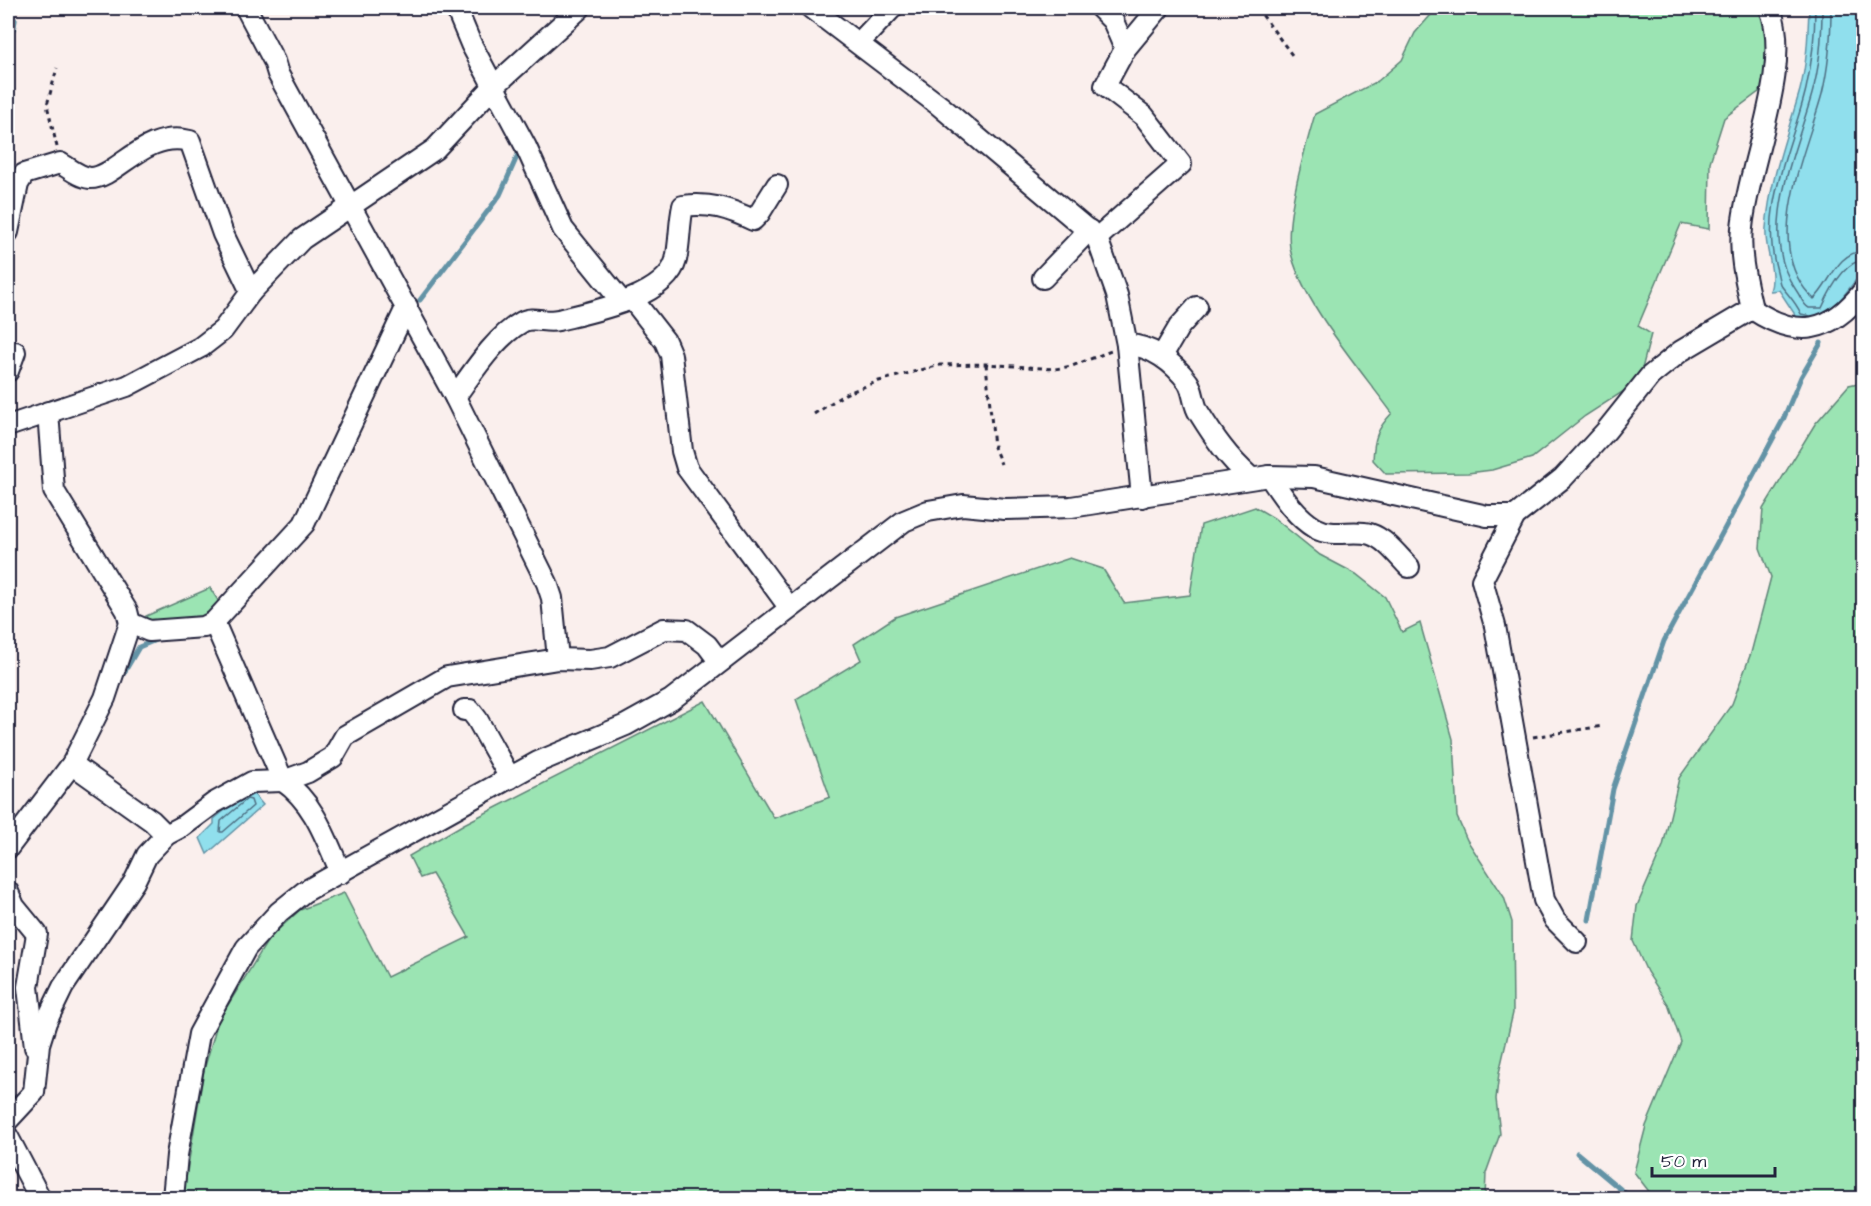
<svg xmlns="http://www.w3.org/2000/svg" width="1871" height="1206" font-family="'Architects Daughter',sans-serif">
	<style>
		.green { fill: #9be4b3; stroke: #5e8377; stroke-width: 1.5 }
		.water { fill: #90dfed; stroke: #6493a6; stroke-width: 1.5 }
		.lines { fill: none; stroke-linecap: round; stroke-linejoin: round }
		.shore { stroke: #4e6e82; stroke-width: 1.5 }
		.stream { stroke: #6493a6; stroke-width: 5 }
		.minor-casing { stroke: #22223b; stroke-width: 24 }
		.path { stroke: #22223b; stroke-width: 3; stroke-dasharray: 4.5 4.5; stroke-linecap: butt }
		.minor { stroke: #fff; stroke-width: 20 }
	</style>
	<rect width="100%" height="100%" fill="#faefed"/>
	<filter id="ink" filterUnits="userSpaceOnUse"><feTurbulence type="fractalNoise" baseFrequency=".0167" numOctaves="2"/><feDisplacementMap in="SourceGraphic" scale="12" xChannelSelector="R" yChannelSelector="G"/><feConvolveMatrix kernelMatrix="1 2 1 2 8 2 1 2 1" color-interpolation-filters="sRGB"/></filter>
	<g filter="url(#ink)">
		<g class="green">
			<path d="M1437,8H1761L1768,35L1764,88L1724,118L1710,162L1709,229L1681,224L1638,326L1651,334L1642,369L1624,391L1585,416L1532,458L1492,470L1468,473L1386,474L1373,460C1374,438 1377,429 1392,413C1361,370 1299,299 1290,248C1285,217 1306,145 1315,114L1378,81L1402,60L1415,33Z"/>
			<polygon points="1863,382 1863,1198 1654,1198 1634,1172 1646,1126 1681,1042 1668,1004 1647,972 1633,941 1637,906 1663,846 1679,778 1732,704 1751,653 1771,577 1760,548 1763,509 1815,424 1849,385"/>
			<polygon points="1255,507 1274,518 1320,555 1356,574 1385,597 1402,632 1420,623 1453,739 1457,817 1467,840 1504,897 1512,922 1513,1013 1499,1073 1496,1099 1500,1134 1486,1173 1485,1198 185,1198 184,1190 204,1070 218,1021 270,937 300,910 344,893 387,977 469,937 432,874 420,878 409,856 464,824 705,701 774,818 830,797 796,699 861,660 854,644 895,617 1070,558 1103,569 1124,603 1190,595 1201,525"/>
			<polygon points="210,588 221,605 212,618 145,624 146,616"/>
		</g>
		<g class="water">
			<path d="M1809,8H1863V271L1840,300L1833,319H1795L1794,313L1779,290L1770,291C1777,272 1764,249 1766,228C1770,179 1787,136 1800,90C1807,63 1808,35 1809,8Z"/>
			<polygon points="8,9 17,20 15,30 8,33"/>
			<polygon points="252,792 263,805 207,854 200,838 214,824 214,819 246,793"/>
		</g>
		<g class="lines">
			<g class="shore">
				<path d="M1822,8C1822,36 1820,66 1812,94C1796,152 1756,235 1796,290C1801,297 1803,305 1809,308H1822C1829,292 1844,261 1864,260"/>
				<path d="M1831,8C1831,37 1829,66 1822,94C1806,153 1759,249 1814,299C1830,285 1836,252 1864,251"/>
				<path d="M1810,316L1801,314C1796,302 1787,294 1780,284C1779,281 1778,275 1777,271C1758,209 1792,148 1806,89C1812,62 1815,35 1815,8"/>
				<polygon points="247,799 251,800 253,806 223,832 220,832 221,821"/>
			</g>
			<g class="stream">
				<polyline points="420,300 500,195 520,150"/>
				<polyline points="121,678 139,647 158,639"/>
				<polyline points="1589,920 1613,789 1664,641 1783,420 1801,377 1821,343"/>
				<polyline points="1577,1153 1631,1198"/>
			</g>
			<g class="minor-casing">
				<g id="minor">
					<polyline points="246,8 274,61 278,74 455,397 547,583 552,598 558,659"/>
					<polyline points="456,8 471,44 526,147 563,229 622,302"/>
					<polyline points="811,8 940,106 1097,238 1117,295 1127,345 1142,497"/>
					<polyline points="1100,8 1113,21 1125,49"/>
					<polyline points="859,43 892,8"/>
					<path d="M8,232L18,184L24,174L60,163C69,168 79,177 90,178C116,179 145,129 190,141L223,234L251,292"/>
					<polyline points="1097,238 1181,164 1144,116 1105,86 1125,49 1159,8"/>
					<polyline points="1043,278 1089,230"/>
					<polyline points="633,300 665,341 671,355 682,451 687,468 789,607"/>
					<path d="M1752,309C1746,282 1739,256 1742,228C1748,163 1793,67 1770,8"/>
					<path d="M1127,345C1151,345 1174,363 1188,382C1194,391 1193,404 1199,413C1214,437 1228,458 1250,477"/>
					<polyline points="1162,356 1179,327 1197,307"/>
					<polyline points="8,371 15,352"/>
					<path d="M455,397C473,372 495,337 522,322C532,316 546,323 558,320C590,312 666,298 676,260C680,242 679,224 683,206C709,202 730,209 753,220L759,214L777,185"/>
					<polyline points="8,426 127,386 201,347 223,330 251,292 302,239 435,149 493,87 580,8"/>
					<path d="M1269,476C1282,495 1295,516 1315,528C1333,538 1353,529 1370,534C1386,539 1398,556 1409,567"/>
					<path d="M214,622L283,781C314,802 326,839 341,873"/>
					<polyline points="130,623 149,631 204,627 214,622 304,524 407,306"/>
					<polyline points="464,710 470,710 477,719 510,778"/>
					<polyline points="72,764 152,821 166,835"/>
					<polyline points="8,848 72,764 105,698 130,623 127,611 54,491 48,412"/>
					<polyline points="8,892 14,906 37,934 28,987 35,1047"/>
					<path d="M1577,942L1555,920L1544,900L1495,626L1482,580L1515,516L1563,478L1606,431L1650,376L1681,351L1752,309C1797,339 1830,334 1864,290"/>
					<polyline points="8,1120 34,1092 39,1044 46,1022 63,987 134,882 147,855 166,835 183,826 214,803 252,782 283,781 308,772 333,757 345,736 447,677 558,659 590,660 610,657 664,629 687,630 707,645 719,661"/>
					<polyline points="8,1137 40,1198"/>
					<polyline points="173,1198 177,1155 199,1034 246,948 279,912 304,892 538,762 626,725 671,700 904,521 928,511 963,505 1005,509 1071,507 1269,476 1314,477 1487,516 1515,516"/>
				</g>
			</g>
			<g class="path">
				<polyline points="1257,8 1292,55"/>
				<polyline points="57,147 47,105 57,68"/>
				<polyline points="986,364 994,447 1001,464"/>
				<polyline points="814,414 845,394 879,381 940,365 986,364 1055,369 1072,366 1111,351"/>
				<polyline points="1533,737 1603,726"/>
			</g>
			<use href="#minor" class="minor"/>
		</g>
	</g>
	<rect width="1871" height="1206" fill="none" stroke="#fff" stroke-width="30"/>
	<rect x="15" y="15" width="1841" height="1176" fill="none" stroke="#22223b" stroke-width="2" filter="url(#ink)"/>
	<path d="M1652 1167v9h123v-9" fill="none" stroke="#22223b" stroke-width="3"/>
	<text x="1661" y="1167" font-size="18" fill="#22223b" stroke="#ffffff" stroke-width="4.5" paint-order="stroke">50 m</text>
</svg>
